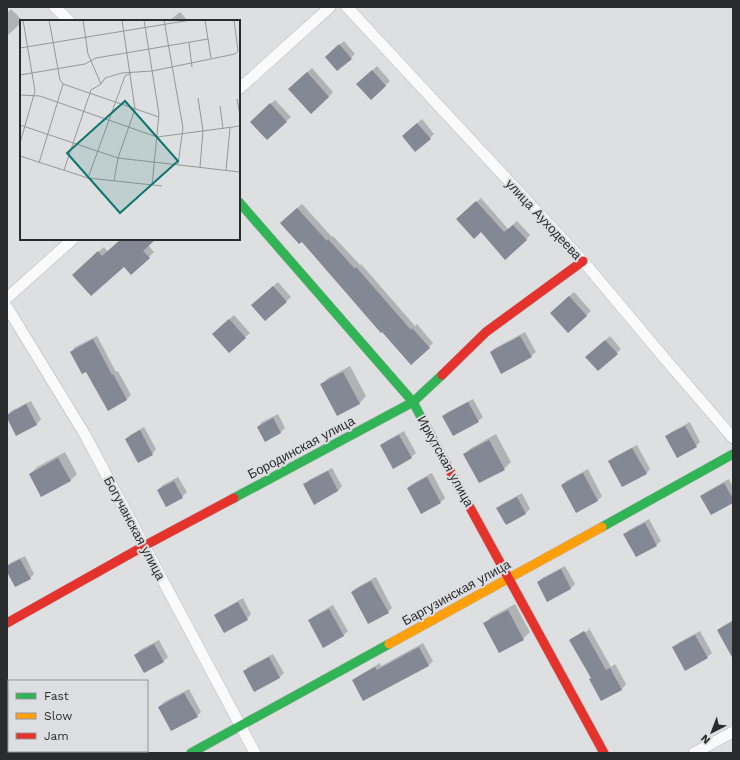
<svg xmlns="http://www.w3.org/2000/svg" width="740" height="760" font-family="'Work Sans',sans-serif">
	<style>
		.shadow { fill: #0003 }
		.building { fill: #848894 }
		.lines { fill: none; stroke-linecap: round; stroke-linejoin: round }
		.street-casing { stroke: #b9babc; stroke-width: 12 }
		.fast-casing { stroke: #b9babc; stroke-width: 10 }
		.slow-casing { stroke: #b9babc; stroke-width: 10 }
		.jam-casing { stroke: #b9babc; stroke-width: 10 }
		.street { stroke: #fafafa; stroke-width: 11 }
		.fast { stroke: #30b455; stroke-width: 9 }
		.slow { stroke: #ff9f0a; stroke-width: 9 }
		.jam { stroke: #e5322d; stroke-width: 9 }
		.labels { text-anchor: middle; stroke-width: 4; stroke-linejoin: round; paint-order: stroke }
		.street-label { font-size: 13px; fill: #2a2b2c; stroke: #dddee2 }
		.inset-road { fill: none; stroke: #969799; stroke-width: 1 }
		.view { fill: #0f766e; fill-opacity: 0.15; stroke: #0f766e; stroke-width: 2 }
		.inset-edge { fill: none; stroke: #2a2b2c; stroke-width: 2 }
	</style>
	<rect width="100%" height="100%" fill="#dedfe1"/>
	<g class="shadow">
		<polygon points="11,9 23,21 21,21 21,23 7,36 7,13"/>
		<polygon points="180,12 188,21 169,21"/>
		<polygon points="344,41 355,54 351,58 330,53"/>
		<polygon points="377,66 390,81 371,99 362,80"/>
		<polygon points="312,68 333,92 329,97 294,84"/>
		<polygon points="275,100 291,117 267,139 256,117"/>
		<polygon points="422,119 434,134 430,138 407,132"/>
		<polygon points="481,198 508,229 517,221 530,235 526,240 481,231 462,215"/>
		<polygon points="302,204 332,237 333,236 360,265 361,264 415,326 417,324 433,343 429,347 286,218"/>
		<polygon points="122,239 155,239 148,245 154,252 149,257 124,266 78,270 104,247 108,252"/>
		<polygon points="278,282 291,297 265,320 257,301"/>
		<polygon points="574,292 591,311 568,332 555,309"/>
		<polygon points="234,315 250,333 229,352 217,330"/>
		<polygon points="525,332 536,352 531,356 491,352 495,348"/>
		<polygon points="97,336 116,372 118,371 131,395 126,400 87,371 71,352 75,347"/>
		<polygon points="610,336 621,349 617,353 591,353"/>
		<polygon points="350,366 366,396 360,403 338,415 321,385 328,378"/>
		<polygon points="473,399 483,417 478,421 443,416 448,412"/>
		<polygon points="31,401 41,419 37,424 17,434 7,416 11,411"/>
		<polygon points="278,414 285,428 281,432 265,440 258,427 262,422"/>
		<polygon points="690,422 700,442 696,446 666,437 671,432"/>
		<polygon points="144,427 156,449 152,454 126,439 130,435"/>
		<polygon points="404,431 416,453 411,457 382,445 386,441"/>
		<polygon points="496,434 511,462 504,469 464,455 471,448"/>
		<polygon points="637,445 650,469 646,474 609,461 614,457"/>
		<polygon points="65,452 77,474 70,481 30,474 37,467"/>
		<polygon points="332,468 342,486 338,491 315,503 305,485 309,480"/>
		<polygon points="588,469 602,496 598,500 576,512 562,485 566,481"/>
		<polygon points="432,473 445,498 441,502 408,488 412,484"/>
		<polygon points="178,477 187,492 182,497 167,505 158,490 163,485"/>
		<polygon points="729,479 733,487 733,502 702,496 706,492"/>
		<polygon points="522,493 530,509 526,513 506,524 498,508 502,504"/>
		<polygon points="649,519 661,541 656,545 625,535 629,530"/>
		<polygon points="25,556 34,574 30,578 7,570 7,566 10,563"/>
		<polygon points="565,566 575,584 571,588 548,600 538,582 542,578"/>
		<polygon points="376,577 392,608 388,612 352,592 356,588"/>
		<polygon points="243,598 251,614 247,619 215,615 220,611"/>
		<polygon points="515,604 530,632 523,639 485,624 491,617"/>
		<polygon points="333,605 348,631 343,636 309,620 314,616"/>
		<polygon points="733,620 733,646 718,630 723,626"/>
		<polygon points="588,628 589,628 611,667 615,664 626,684 622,689 601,700 592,678 570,640 574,637 574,639 589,630"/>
		<polygon points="700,631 712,653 707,657 674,647 678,643"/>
		<polygon points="159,640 168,657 164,661 145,672 136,655 140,650"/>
		<polygon points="423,643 433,661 429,665 364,700 353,680 358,676 380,663 381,666"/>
		<polygon points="273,654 284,673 280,677 255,691 244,672 248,667"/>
		<polygon points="189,689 201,712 197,716 159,707 164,702"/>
		<polygon points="75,751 88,751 89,753 71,753"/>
	</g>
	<g class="building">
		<polygon points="339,44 352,59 337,71 325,57"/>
		<polygon points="372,70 386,86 371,100 356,84"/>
		<polygon points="307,72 329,97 311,114 288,89"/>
		<polygon points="270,103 287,122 267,140 250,122"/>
		<polygon points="417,123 431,139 415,152 402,136"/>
		<polygon points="476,201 504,232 513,225 527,240 505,260 481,232 474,239 456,219"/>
		<polygon points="297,208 327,241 328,239 355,269 356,267 411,330 412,328 430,348 411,365 382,332 381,333 367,317 302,242 299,244 280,223"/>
		<polygon points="121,239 156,239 143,251 150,258 131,275 124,267 91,296 72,275 98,251 102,256"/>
		<polygon points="273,286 287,302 265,321 251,305"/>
		<polygon points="569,296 587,316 568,333 550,313"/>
		<polygon points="229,319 246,338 229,353 212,334"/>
		<polygon points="520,336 532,357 501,374 490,352"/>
		<polygon points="93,339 112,375 113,374 127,400 108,411 86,372 82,374 70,352"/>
		<polygon points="605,340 618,354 598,371 585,357"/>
		<polygon points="343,372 360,404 337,416 320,384"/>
		<polygon points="468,402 479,422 453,436 442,416"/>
		<polygon points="26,404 37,425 16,436 7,418 7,415"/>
		<polygon points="273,418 281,433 265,442 257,427"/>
		<polygon points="685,426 697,447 677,458 665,436"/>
		<polygon points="140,430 153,455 138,463 125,439"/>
		<polygon points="399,435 412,458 393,469 380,445"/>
		<polygon points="489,440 505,470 479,483 463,454"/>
		<polygon points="632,448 647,474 622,487 608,461"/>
		<polygon points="58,458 71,481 41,497 29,474"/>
		<polygon points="328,471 338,491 314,505 303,484"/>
		<polygon points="583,473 598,501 576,513 561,485"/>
		<polygon points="427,477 441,503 421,514 407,488"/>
		<polygon points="174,481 183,498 166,507 157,490"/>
		<polygon points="724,483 733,499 733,503 711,515 700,496"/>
		<polygon points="517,497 526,514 506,525 496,508"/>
		<polygon points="645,523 657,546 636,557 623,534"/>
		<polygon points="20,559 31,579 15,587 7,572 7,566"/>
		<polygon points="561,569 571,589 547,602 537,582"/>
		<polygon points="371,581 389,613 368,624 351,592"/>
		<polygon points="238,602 248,620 224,633 214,615"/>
		<polygon points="329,609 344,636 323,648 308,620"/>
		<polygon points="508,610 524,640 499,653 483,623"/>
		<polygon points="733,621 733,659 717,630"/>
		<polygon points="584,631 606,670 610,668 622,690 601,701 589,679 591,678 569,640"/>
		<polygon points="695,635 708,658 685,671 672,647"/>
		<polygon points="154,644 164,662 144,673 134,655"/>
		<polygon points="419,647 429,666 363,701 352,680 375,667 377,670"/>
		<polygon points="269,657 280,678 254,692 243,671"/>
		<polygon points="184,693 198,717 171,731 158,707"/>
	</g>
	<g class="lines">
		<g class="street-casing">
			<g id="street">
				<polyline points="55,7 69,21"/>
				<polyline points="347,7 583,261 660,353 733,438"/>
				<polyline points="239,89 330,7"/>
				<polyline points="7,298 73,239"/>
				<polyline points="7,307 84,433 255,753"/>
				<polyline points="7,709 9,713"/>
				<polyline points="30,751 31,753"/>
				<polyline points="694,753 733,732"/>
			</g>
		</g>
		<g class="fast-casing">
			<g id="fast">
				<polyline points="239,202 413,402 443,458"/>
				<polyline points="234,498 413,402 442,375"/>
				<polyline points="602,527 733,454"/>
				<polyline points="191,753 389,644"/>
			</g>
		</g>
		<g class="slow-casing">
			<polyline id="slow" points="389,644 602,527"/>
		</g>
		<g class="jam-casing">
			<g id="jam">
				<polyline points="442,375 486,332 583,261"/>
				<polyline points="443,458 604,753"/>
				<polyline points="7,623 144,546 234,498"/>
			</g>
		</g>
		<use href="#street" class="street"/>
		<use href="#fast" class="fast"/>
		<use href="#slow" class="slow"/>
		<use href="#jam" class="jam"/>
	</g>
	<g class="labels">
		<g class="street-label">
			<text transform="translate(544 219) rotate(47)" y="5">улица Ауходеева</text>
			<text transform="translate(301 447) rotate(-28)" y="5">Бородинская улица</text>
			<text transform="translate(446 461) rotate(61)" y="5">Иркутская улица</text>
			<text transform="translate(135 528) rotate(62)" y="5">Богучанская улица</text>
			<text transform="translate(456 592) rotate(-29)" y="5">Баргузинская улица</text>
		</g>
	</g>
	<g transform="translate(20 20)">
		<rect width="220" height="220" fill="#dedfe1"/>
		<path class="inset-road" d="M124,0L139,94L132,165M144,0L163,108L158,144M185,0L191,38M169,23L172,47M0,28L171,0M0,55L65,44L76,38L188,19M43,64L139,97M81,64L85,58L102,53L132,51L215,34L218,31L214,0M0,75L20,76L137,117L220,106M178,78L183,111L180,147M217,79L220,95M200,86L203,109M0,105L98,138L220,152M0,123L15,71L3,0M0,136L68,158L142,166M19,143L43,64L40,60L29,0M44,150L71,70L81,64L68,34L63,0M206,150L210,108M68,158L105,56L111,53M94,161L98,138L115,89L102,0"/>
		<path class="view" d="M105,81L158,141L100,193L47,133Z"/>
		<rect width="220" height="220" class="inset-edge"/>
	</g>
	<rect width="740" height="760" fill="none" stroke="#2a2b2c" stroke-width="16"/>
	<rect x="8" y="680" width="140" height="72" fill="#dddee2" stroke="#959699"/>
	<rect x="16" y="693" width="20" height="6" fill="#30b455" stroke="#959699"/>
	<text x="44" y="700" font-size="12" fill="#2a2b2c">Fast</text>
	<rect x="16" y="713" width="20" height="6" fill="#ff9f0a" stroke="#959699"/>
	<text x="44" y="720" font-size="12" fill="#2a2b2c">Slow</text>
	<rect x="16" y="733" width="20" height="6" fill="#e5322d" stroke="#959699"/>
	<text x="44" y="740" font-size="12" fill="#2a2b2c">Jam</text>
	<g transform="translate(712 732) rotate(222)" stroke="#dddee2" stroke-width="3" paint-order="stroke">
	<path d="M0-3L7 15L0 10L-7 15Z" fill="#2a2b2c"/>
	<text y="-6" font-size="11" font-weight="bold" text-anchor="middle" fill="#2a2b2c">N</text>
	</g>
</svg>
